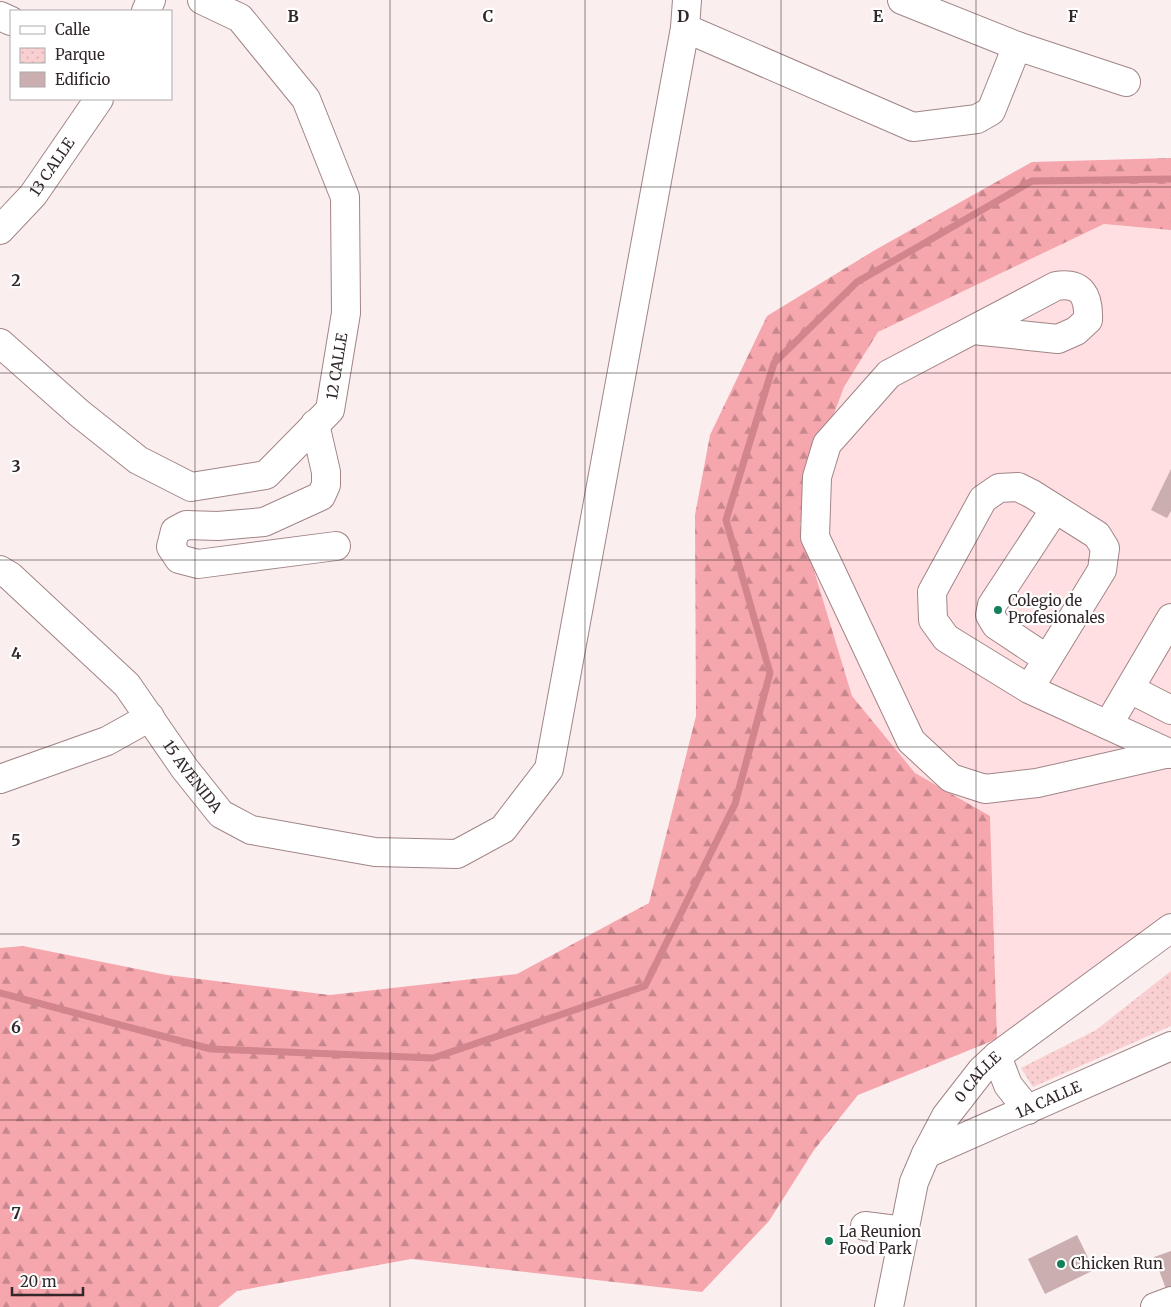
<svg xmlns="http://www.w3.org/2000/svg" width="1171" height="1307" font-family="Merriweather,serif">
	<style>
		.built { fill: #ffdfe1 }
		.forest { fill: url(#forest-firs) }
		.park { fill: url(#park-dots) }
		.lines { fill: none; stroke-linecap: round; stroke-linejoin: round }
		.stream { stroke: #d2858c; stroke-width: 7 }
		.building { fill: #cbaeb0 }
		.minor-casing { stroke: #a18587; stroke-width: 30 }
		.minor { stroke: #fff; stroke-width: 28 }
		.grid { fill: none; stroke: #332829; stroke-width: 1; stroke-opacity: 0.55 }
		.poi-dot { fill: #14805c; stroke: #fff; stroke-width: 2 }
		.labels { text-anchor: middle; stroke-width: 4.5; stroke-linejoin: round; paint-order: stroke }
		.street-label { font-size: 15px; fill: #332829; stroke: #fff }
		.poi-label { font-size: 15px; fill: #332829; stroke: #fff; text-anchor: start }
		.grid-label { font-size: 16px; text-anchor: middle; font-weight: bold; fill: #332829; stroke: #fff; stroke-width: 4.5; stroke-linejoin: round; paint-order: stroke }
	</style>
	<defs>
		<pattern id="forest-firs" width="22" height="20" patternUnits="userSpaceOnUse" patternTransform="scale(1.25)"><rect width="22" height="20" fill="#f6a6ad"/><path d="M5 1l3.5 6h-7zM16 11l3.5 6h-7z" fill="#c8878d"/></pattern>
		<pattern id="park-dots" width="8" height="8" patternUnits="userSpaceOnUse" patternTransform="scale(1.25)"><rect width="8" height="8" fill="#f9cfd1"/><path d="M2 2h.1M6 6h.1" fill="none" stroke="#d6b2b3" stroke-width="1.8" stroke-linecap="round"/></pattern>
	</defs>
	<rect width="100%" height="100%" fill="#fbeeef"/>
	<polygon class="built" points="1104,224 1171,230 1171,912 997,1039 990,816 915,773 852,696 800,524 826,435 844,387 878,332"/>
	<polygon class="forest" points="1171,158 1171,230 1104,224 878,332 844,387 826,435 800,524 852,696 915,773 990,816 997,1039 858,1095 814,1150 769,1221 702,1292 411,1259 237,1291 218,1307 0,1307 0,948 23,946 167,975 330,995 517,974 649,903 696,716 695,515 710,435 767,316 875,250 1032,162"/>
	<polygon class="park" points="1171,971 1171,1026 1033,1087 1021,1068 1096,1030"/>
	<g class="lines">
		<polyline class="stream" points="0,993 211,1049 433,1058 645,986 735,804 770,673 726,520 774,363 857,282 1032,181 1171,179"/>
	</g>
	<g class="building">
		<polygon points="1171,469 1171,511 1167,518 1151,510"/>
		<polygon points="1077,1235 1094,1270 1045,1294 1028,1259"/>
		<polygon points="1171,1251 1171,1287 1166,1289 1154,1257"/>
	</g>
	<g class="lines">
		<g class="minor-casing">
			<g id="minor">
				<polyline points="146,11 151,0"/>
				<polyline points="0,16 11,21"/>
				<polyline points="685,28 913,127 977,119 991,111 1017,46 902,0"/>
				<polyline points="1017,46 1126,82"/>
				<path id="s1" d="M0,230L33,195L99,99"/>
				<path d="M973,330L1058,339L1076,331L1088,320C1089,296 1082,282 1056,286L889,374L827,444L817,477L815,537L911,741L951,778L985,789L1037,783L1169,753"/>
				<path id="s2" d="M0,343L79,413L138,460L191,487L266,475L330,410L346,313L345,197L306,99L240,18L202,0"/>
				<polyline points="315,424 326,472 326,485 321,496 264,522 218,526 186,525 175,531 171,547 179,559 198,564 336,546"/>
				<path id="s3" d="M0,570L10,576L127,685L185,769L221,814L251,830L375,852L457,854L503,829L549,769L685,28L687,0"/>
				<polyline points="1047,659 996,625 990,615 992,605 1055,509"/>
				<polyline points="1029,689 1102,570 1105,548 1097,535 1032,494 1018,487 999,488 983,499 932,592 933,620 946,638 1029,689 1171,754"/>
				<polyline points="1130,689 1171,710"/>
				<polyline points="1108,725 1171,618"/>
				<polyline points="0,779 107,741 150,717"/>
				<polyline points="997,1056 1008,1085 1028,1110"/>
				<path id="s4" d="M926,1154L1171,1046"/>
				<polyline points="865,1226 904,1231"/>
				<path id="s5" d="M889,1307L914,1182L926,1154L946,1116L981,1071L997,1056L1171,928"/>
				<polyline points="1155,1307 1171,1301"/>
			</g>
		</g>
		<use href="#minor" class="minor"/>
	</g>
	<path class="grid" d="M195,0V1307M390,0V1307M585,0V1307M781,0V1307M976,0V1307M0,187H1171M0,373H1171M0,560H1171M0,747H1171M0,934H1171M0,1120H1171"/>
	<g class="poi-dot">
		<circle cx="998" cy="610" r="5"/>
		<circle cx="829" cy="1241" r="5"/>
		<circle cx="1061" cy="1264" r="5"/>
	</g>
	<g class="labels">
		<g class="street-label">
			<text dy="5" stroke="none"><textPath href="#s1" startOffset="82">13 CALLE</textPath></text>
			<text dy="5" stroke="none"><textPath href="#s2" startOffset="452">12 CALLE</textPath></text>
			<text dy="5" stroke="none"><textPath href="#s3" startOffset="284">15 AVENIDA</textPath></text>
			<text dy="5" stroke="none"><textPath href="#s5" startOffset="251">0 CALLE</textPath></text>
			<text dy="5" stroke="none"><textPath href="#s4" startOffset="134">1A CALLE</textPath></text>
		</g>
		<g class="poi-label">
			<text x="1008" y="606">Colegio de<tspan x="1008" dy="17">Profesionales</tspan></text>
			<text x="839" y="1237">La Reunion<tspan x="839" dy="17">Food Park</tspan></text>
			<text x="1071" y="1269">Chicken Run</text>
		</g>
	</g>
	<g class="grid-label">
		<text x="293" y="22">B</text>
		<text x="488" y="22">C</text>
		<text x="683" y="22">D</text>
		<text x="878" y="22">E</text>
		<text x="1073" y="22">F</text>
		<text x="16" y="286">2</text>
		<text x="16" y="472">3</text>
		<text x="16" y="659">4</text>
		<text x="16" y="846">5</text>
		<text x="16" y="1033">6</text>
		<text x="16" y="1219">7</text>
	</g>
	<rect x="10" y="10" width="162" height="90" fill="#ffffff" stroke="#ada9a9"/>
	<rect x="20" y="26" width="25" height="8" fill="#ffffff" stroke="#ada9a9"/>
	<text x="55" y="35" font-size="15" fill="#332829">Calle</text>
	<rect x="20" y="48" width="25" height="15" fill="url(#park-dots)" stroke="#ada9a9"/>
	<text x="55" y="60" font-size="15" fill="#332829">Parque</text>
	<rect x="20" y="72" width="25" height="15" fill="#cbaeb0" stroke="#ada9a9"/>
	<text x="55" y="85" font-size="15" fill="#332829">Edificio</text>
	<path d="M12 1287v8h71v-8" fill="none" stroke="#332829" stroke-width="2.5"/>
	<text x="20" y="1287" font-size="15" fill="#332829" stroke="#ffffff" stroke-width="4" paint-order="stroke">20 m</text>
</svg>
